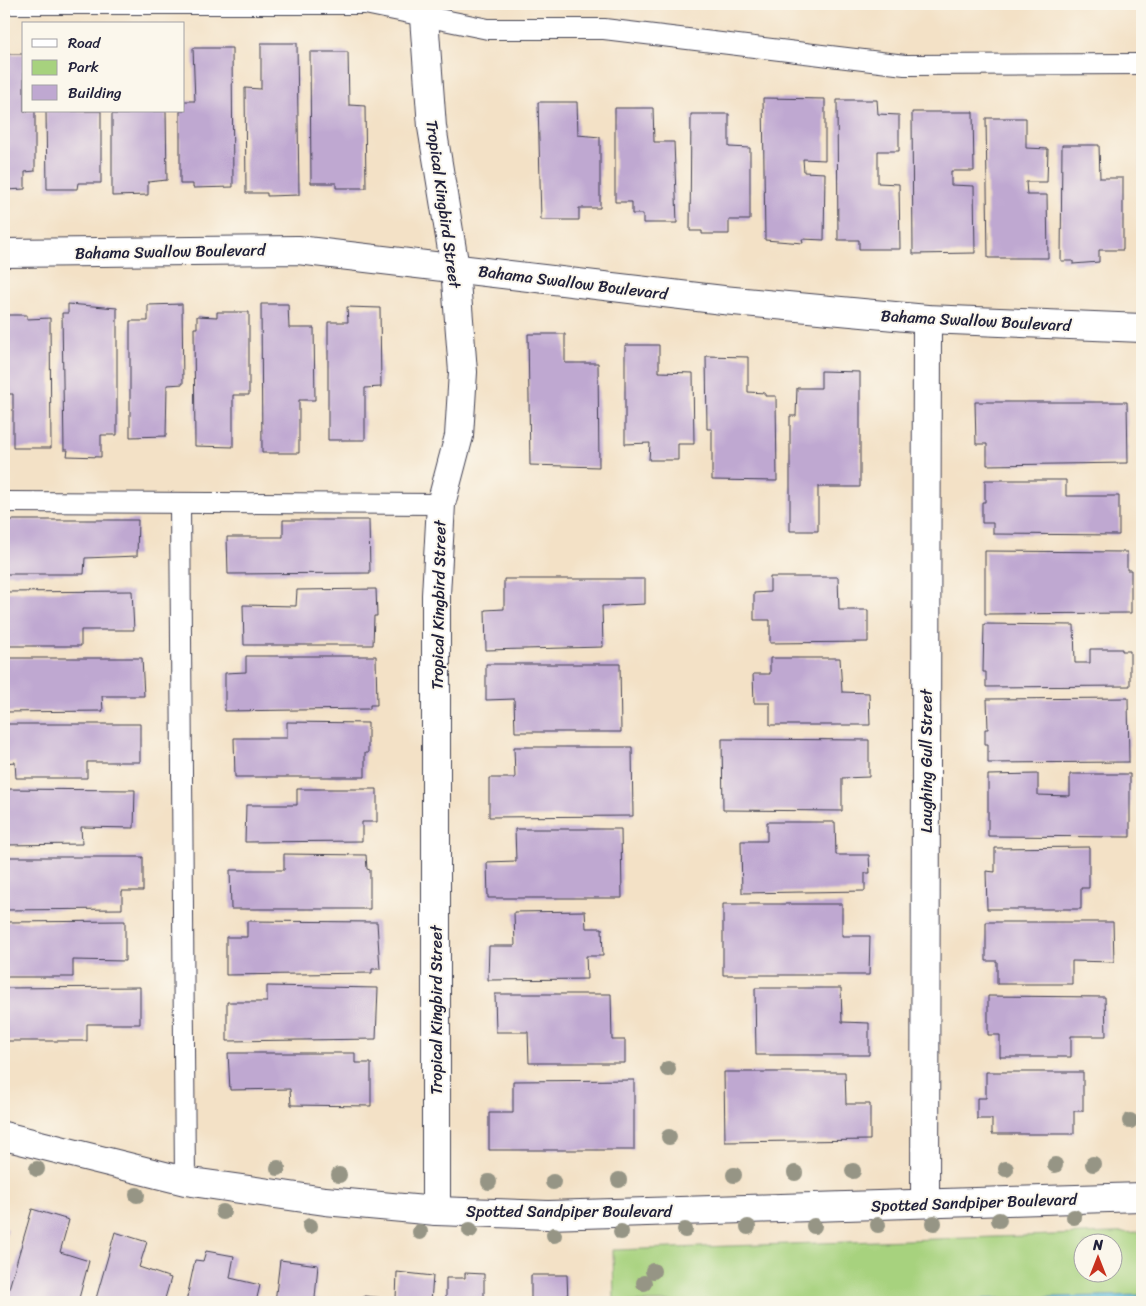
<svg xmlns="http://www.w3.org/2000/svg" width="1146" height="1306" font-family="Sriracha,sans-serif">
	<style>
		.green { fill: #a7d27e; stroke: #647a5c; fill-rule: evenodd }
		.water { fill: #60bfde; stroke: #41708c }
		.building { fill: #bfa8d1 }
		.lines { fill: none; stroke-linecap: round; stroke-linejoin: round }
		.lane-casing { stroke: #413f50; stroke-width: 22 }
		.street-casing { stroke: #413f50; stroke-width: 30 }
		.lane { stroke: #fff; stroke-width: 20 }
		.street { stroke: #fff; stroke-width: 28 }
		.tree { fill: #969585 }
		.labels { text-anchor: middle; stroke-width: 4; stroke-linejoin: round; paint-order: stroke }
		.street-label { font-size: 16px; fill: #22223b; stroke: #fbf7ec }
	</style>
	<rect width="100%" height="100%" fill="#fbf7ec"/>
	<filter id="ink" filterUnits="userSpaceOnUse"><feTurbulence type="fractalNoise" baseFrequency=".02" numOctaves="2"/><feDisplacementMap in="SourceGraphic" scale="10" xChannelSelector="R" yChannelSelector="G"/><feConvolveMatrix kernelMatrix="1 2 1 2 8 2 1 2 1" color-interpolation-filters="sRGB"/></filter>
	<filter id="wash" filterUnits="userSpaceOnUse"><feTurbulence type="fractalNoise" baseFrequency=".0096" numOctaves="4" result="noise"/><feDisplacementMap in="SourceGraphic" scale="20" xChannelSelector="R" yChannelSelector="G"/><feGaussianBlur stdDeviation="1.12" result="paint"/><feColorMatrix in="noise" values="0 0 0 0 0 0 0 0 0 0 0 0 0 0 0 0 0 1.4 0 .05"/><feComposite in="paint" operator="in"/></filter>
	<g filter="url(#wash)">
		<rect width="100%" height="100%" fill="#f3e1c6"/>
		<path class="green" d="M1142,1232V1302H614L613,1250ZM1084,1244H1114V1274H1084Z"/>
		<polygon class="water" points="1142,1295 1142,1302 842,1302"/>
		<g id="blocks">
			<g class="building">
				<polygon points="261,43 297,43 299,195 267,196 267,193 246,193 245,88 261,89"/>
				<polygon points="193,48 232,48 233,187 193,188 193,184 180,184 180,111 184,111 184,101 195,101"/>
				<polygon points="310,52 348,52 349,105 365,106 366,188 336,188 336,183 311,183"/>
				<polygon points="4,54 24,54 24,111 35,111 35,171 25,172 25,189 5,190 4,188"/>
				<polygon points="763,98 825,99 825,160 803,159 804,172 825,173 824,240 802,239 803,243 765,240"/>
				<polygon points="837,100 877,100 878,114 899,115 899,151 878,151 878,183 899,184 900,249 859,249 859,240 838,240"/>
				<polygon points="538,102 577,102 578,135 600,137 600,208 579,208 579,220 541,220"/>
				<polygon points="615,108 653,108 654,142 674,142 677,223 643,223 643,214 632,214 632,202 615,202"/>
				<polygon points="46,111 101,111 101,183 78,183 77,189 47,189"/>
				<polygon points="128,111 166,111 167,180 148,182 148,195 112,196 112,114 128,114"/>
				<polygon points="912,112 973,112 974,171 951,171 951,185 974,186 975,253 913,254"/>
				<polygon points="691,114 729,114 729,147 750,148 750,220 729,220 729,234 702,234 702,231 690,231"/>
				<polygon points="986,118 1026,118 1026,148 1048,149 1047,182 1026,182 1027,195 1047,195 1048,258 988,258"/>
				<polygon points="1062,145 1099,145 1100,178 1123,178 1123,250 1099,250 1099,262 1073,264 1073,261 1061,261"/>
				<polygon points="1139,153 1142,153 1142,187 1140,187"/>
				<polygon points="1141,216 1142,216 1142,264 1140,264"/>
				<polygon points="68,304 117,308 117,435 101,435 101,457 67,456 68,450 64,450 62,313 68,313"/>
				<polygon points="182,304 183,384 167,385 166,436 130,437 130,321 148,321 148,305"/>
				<polygon points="261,304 288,304 289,328 314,328 315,400 299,400 299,453 262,453"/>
				<polygon points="347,307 380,308 381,387 365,388 365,440 328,440 328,322 348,322"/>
				<polygon points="217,312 249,312 249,395 233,395 233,447 195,446 194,328 197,328 197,316 217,317"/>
				<polygon points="4,315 27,315 27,319 50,318 51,448 13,448 13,394 4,394"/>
				<polygon points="528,334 565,334 565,363 598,363 599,467 530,465"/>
				<polygon points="625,345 659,345 659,372 693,373 694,444 678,444 678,460 649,460 650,443 625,444"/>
				<polygon points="706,356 748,357 748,392 765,393 765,396 776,396 777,481 712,480 712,429 707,429"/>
				<polygon points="821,371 860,372 860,487 818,487 818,531 790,531 790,416 796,416 797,388 821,388"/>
				<polygon points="975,402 1127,402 1128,463 987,465 987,444 976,444"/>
				<polygon points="985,480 1066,480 1066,496 1119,496 1119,535 993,534 993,523 982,523 982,502 985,502"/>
				<polygon points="4,520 138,520 137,556 85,558 84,574 4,574"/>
				<polygon points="283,520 369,520 370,573 228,574 227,537 283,537"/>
				<polygon points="985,551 1127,552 1127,570 1131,570 1131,613 985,614"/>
				<polygon points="770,577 838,577 839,610 868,610 868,642 770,643 770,620 754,620 754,593 770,592"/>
				<polygon points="504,579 645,579 645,604 602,606 603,647 486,650 485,610 504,609"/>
				<polygon points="376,589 377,616 374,616 373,645 244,645 243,605 296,606 297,590"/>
				<polygon points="132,591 134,630 81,630 81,646 4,646 4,592"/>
				<polygon points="984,624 1074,625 1075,663 1090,663 1090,649 1122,649 1122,651 1130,651 1130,686 986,687 986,672 983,672"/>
				<polygon points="246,656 376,656 377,705 370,705 370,709 225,711 225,673 246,672"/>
				<polygon points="4,658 142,658 144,696 102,696 103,711 4,712"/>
				<polygon points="770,658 840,658 842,692 869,693 870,725 770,725 770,703 754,703 753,674 770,674"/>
				<polygon points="486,664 620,664 621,732 515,732 514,699 486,700"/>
				<polygon points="1128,698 1129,762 988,763 988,744 985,744 985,729 988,729 987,699"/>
				<polygon points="287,722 368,723 368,753 365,753 365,777 235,777 234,738 287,738"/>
				<polygon points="4,724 140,724 140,762 87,762 87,778 16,778 15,762 4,763"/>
				<polygon points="722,739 869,740 869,777 842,778 842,811 723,810"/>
				<polygon points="514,747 632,747 633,816 489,817 489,778 515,778"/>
				<polygon points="1038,774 1038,795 1070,796 1070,774 1130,774 1130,837 988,836 988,775"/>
				<polygon points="4,789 135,790 134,828 81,827 82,844 4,845"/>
				<polygon points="297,789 377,789 377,822 362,822 362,841 245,842 246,805 297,805"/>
				<polygon points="767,822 835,822 836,855 869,855 870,873 865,873 865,891 742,893 741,841 767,841"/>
				<polygon points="515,829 621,829 622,898 488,898 487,862 516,861"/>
				<polygon points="1089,847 1089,888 1081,888 1081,909 987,909 986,871 995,872 995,848"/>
				<polygon points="284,854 366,855 367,869 370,870 370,909 231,909 230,870 284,870"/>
				<polygon points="4,857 143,857 143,891 122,891 122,909 4,910"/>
				<polygon points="723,904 842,904 842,936 870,936 869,975 723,975"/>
				<polygon points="585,911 586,928 602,928 603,956 586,956 587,979 488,980 489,946 515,946 514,912"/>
				<polygon points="125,921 125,961 73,960 73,977 4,977 4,941 7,941 7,922"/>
				<polygon points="247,921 377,922 380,969 372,969 372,973 226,975 226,937 247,937"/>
				<polygon points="986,922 1113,922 1114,962 1072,961 1072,984 997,984 997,961 986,961"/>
				<polygon points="267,986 378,988 376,1039 227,1041 227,1002 267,1002"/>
				<polygon points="140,987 140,1024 87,1024 87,1041 4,1041 4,988"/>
				<polygon points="755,988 841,988 842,1022 869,1023 869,1055 756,1055"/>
				<polygon points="495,994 611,994 612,1040 625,1040 625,1063 529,1063 528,1032 496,1032"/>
				<polygon points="988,996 1105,997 1106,1036 1071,1036 1071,1057 1000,1057 1000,1035 988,1035"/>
				<polygon points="228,1053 355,1053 355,1063 371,1063 371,1106 291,1105 290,1089 230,1090"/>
				<polygon points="724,1072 845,1072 846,1104 870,1104 870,1140 725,1142"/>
				<polygon points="986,1072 1083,1072 1083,1111 1074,1111 1074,1134 992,1134 992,1119 977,1119 977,1098 986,1098"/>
				<polygon points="634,1080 634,1150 489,1150 489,1113 513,1113 513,1081"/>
				<polygon points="32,1209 69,1220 60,1252 89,1261 78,1302 5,1302"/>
				<polygon points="4,1228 8,1229 4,1242"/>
				<polygon points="115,1232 147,1242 139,1267 171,1278 164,1302 95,1302"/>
				<polygon points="206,1251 234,1256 230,1278 260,1285 256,1302 186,1302 195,1260 203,1261"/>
				<polygon points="280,1260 318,1265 315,1298 333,1302 275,1302"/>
				<polygon points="397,1272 433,1276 431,1302 364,1302 364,1296 396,1299"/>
				<polygon points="465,1273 484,1274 484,1302 446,1302 446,1278 465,1278"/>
				<polygon points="531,1275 567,1275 568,1302 531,1302"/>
			</g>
		</g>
	</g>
	<g filter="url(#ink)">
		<use href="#blocks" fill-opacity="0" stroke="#413f50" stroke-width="1"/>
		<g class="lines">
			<g class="lane-casing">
				<g id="lane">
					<polyline points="4,4 365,4 488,29 604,29 905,65 1142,64"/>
					<polyline points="4,502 441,504"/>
					<polyline points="180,503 185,1181"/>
				</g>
			</g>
			<g class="street-casing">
				<g id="street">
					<polyline points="423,4 432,127 455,268 463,372 459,436 441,504 436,595 436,1211"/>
					<polyline points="4,253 298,250 723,300 927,319 1142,328"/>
					<polyline points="4,1136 185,1181 325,1201 436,1211 548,1215 1142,1197"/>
					<polyline points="925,1203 927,319"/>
				</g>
			</g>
			<use href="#lane" class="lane"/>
			<use href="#street" class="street"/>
		</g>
		<g class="tree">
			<circle cx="668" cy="1069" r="8"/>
			<circle cx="1130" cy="1121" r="8"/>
			<circle cx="669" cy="1137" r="8"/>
			<circle cx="1093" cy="1164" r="8"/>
			<circle cx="1055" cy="1165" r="8"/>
			<circle cx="278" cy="1168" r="8"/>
			<circle cx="37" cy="1169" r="8"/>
			<circle cx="1006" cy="1169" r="8"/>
			<circle cx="853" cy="1171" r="8"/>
			<circle cx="795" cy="1173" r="8"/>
			<circle cx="339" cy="1175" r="8"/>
			<circle cx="734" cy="1175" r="8"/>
			<circle cx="619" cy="1180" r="8"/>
			<circle cx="489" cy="1182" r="8"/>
			<circle cx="553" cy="1182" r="8"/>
			<circle cx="137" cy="1195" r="8"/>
			<circle cx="223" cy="1212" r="8"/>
			<circle cx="1074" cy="1217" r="8"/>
			<circle cx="999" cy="1220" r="8"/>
			<circle cx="934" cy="1223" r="8"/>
			<circle cx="878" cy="1225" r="8"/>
			<circle cx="310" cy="1226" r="8"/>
			<circle cx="814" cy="1226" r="8"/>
			<circle cx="748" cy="1227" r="8"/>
			<circle cx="470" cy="1230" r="8"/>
			<circle cx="685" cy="1230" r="8"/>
			<circle cx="420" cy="1232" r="8"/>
			<circle cx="621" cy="1232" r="8"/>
			<circle cx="554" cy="1235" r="8"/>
			<circle cx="653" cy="1271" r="8"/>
			<circle cx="644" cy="1283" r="8"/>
		</g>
	</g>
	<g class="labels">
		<g class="street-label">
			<text transform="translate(444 204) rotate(82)" y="6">Tropical Kingbird Street</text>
			<text transform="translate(170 251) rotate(-1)" y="6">Bahama Swallow Boulevard</text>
			<text transform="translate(573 282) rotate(7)" y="6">Bahama Swallow Boulevard</text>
			<text transform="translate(976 320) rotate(3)" y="6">Bahama Swallow Boulevard</text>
			<text transform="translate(438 605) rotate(-89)" y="6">Tropical Kingbird Street</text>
			<text transform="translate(926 761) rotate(-90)" y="6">Laughing Gull Street</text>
			<text transform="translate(436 1010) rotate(-90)" y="6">Tropical Kingbird Street</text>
			<text transform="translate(974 1202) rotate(-2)" y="6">Spotted Sandpiper Boulevard</text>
			<text x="569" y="1217">Spotted Sandpiper Boulevard</text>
		</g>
	</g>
	<rect width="1146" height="1306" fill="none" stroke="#fbf7ec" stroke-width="20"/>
	<rect x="22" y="22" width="162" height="90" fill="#fbf7ec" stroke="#a4a2a5"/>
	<rect x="32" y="39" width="25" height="8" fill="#ffffff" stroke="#a4a2a5"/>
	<text x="68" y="48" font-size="15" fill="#22223b">Road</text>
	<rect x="32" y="60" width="25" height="15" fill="#a7d27e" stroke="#a4a2a5"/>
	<text x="68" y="72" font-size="15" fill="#22223b">Park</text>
	<rect x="32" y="85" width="25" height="15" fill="#bfa8d1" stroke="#a4a2a5"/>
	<text x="68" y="98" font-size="15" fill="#22223b">Building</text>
	<g transform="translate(1098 1258)"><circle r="24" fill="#fbf7ec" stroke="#a4a2a5"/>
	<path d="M0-4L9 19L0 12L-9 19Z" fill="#c8321e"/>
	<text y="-8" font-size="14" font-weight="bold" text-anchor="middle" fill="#22223b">N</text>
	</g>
</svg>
